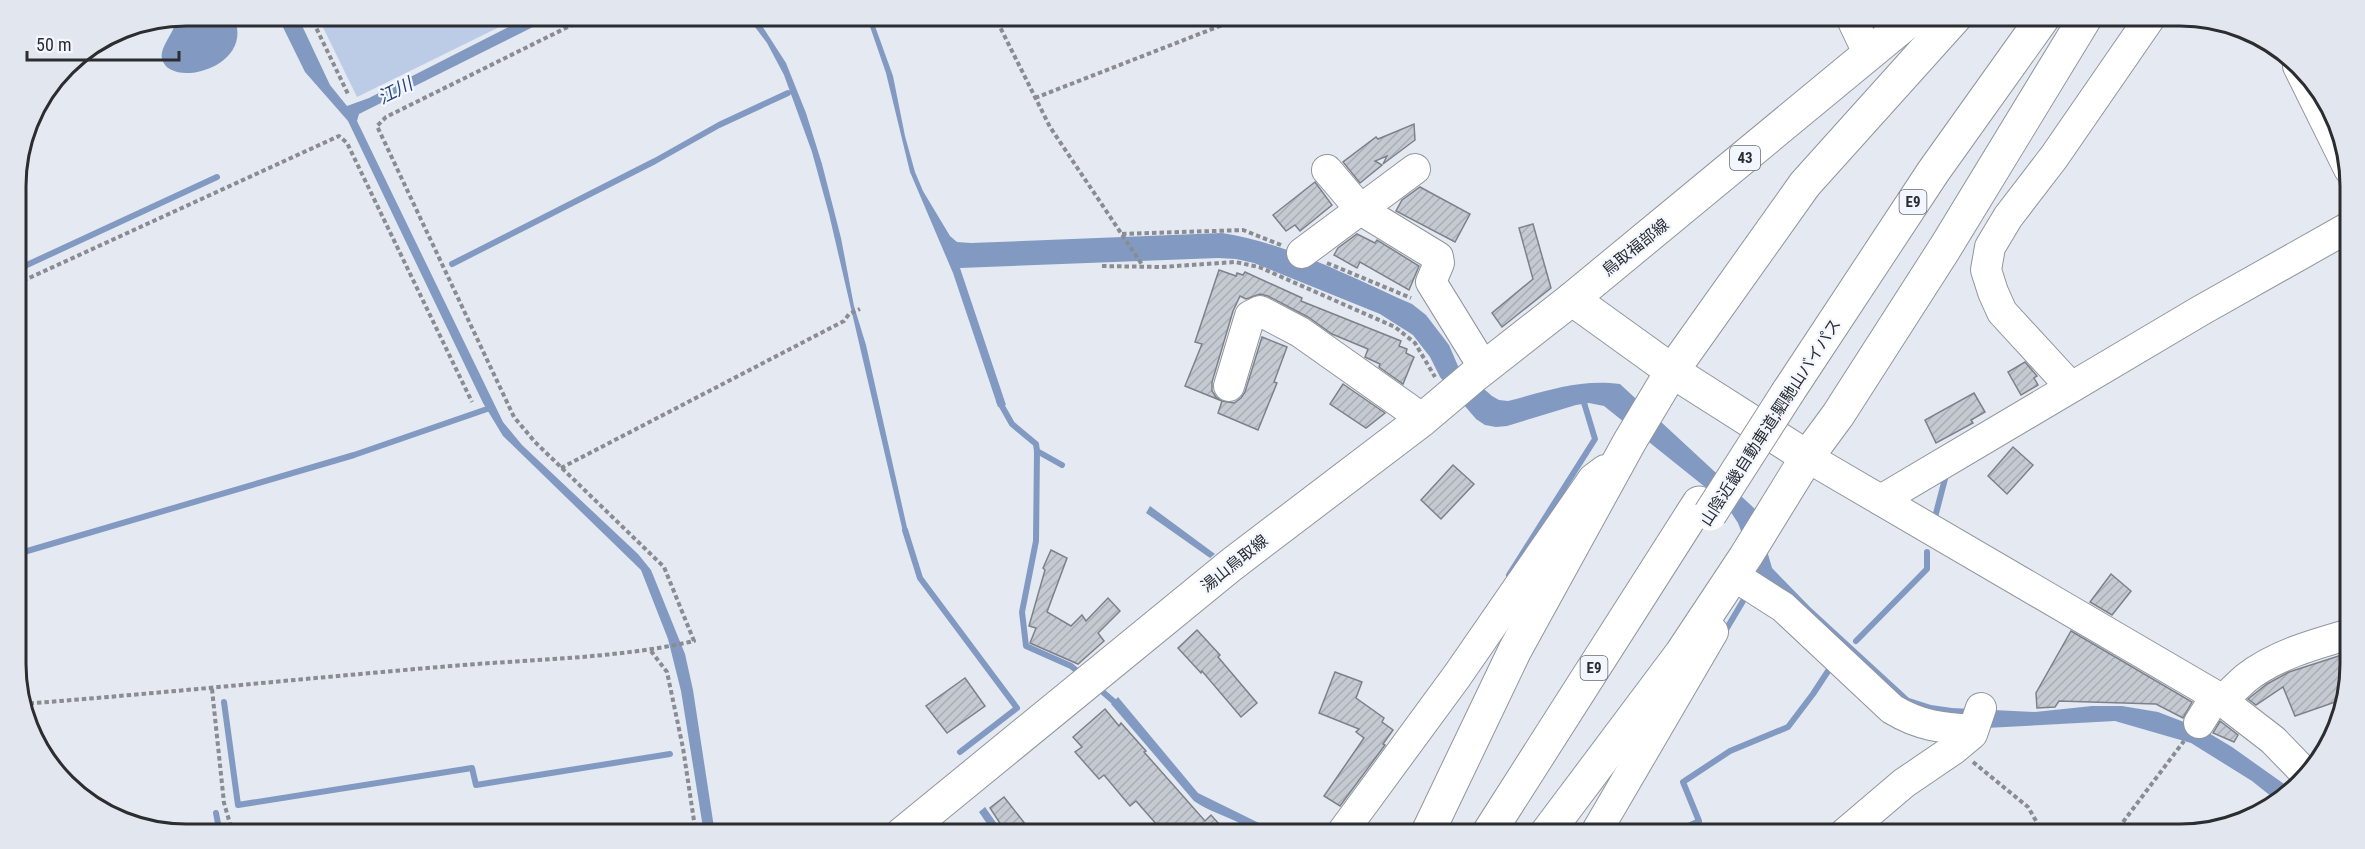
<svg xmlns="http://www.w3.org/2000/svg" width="2365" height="849" font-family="'Roboto Condensed','Noto Sans JP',sans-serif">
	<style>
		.grass { fill: #bccce6 }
		.water { fill: #829ac2 }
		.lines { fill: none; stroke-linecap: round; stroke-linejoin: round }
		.stream { stroke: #829ac2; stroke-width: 6 }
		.building { fill: url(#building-hatch); stroke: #7d828a; stroke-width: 1.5 }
		.minor-casing { stroke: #91959d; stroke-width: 32 }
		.major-casing { stroke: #91959d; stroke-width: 35 }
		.highway-casing { stroke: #91959d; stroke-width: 35 }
		.path { stroke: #898c92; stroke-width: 4; stroke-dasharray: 4.5 3; stroke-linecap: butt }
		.minor { stroke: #fff; stroke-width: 30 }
		.major { stroke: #fff; stroke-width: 33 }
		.highway { stroke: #fff; stroke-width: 33 }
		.highway-bridge-casing { stroke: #91959d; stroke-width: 35; stroke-linecap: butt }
		.highway-bridge { stroke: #fff; stroke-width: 33 }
		.labels { text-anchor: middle; stroke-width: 4.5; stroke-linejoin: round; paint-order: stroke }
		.shield { fill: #f2f6fe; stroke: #67696e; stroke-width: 1.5 }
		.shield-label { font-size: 15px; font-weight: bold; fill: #2b2d30 }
		.street-label { font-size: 16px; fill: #2b2d30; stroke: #f2f6fe }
		.water-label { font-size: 18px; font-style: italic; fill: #274479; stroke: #f2f6fe }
		.rim { fill: none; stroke: #2b2d30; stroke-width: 3 }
	</style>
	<defs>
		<pattern id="building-hatch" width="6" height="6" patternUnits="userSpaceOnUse" patternTransform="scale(1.5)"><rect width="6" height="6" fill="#c5cad2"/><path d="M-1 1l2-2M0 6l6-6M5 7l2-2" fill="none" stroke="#a9aeb5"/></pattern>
	</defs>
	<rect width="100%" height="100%" fill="#e4e9f2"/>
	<polygon class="grass" points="317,15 524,15 357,97"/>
	<g class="water">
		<path d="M185,15H233C258,67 170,90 162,59C159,47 176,31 177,17Z"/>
		<polygon points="277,15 297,15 330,85 347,106 369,98 532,15 557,15 359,114 357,121 503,422 522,445 638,554 651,570 685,654 693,690 715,834 704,834 681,691 668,639 641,570 503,436 483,403 348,121 305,72"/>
		<polygon points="746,15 755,15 786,63 806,113 822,164 841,238 854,306 866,345 908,532 907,536 903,532 829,214 812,152 784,75 767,43"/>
		<path d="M866,15H871L893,76L905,136L915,172L923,191L950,236L957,242L971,243L1222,233C1288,243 1352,278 1412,304L1426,315L1449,345L1458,366L1492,396L1499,400L1508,401C1548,391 1578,379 1620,384L1755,509L1772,568L1810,607L1909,698L1931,705L1952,708L2035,712L2092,706H2122L2158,712L2202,729L2232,747L2291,789L2283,799L2277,801L2252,781L2191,743L2115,721L1986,728L1909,716L1759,578L1738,523L1725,503L1604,406L1589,403L1576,405L1507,426L1496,427L1485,425L1476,419L1440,377L1430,357L1413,335L1380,314L1254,263L1236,259L1218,258L960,268L1006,405L998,407L953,273L910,172L886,73Z"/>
		<polygon points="1150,506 1215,554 1210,558 1146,513"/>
		<path d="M1118,697L1198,793L1259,823L1268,833L1254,834C1239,818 1212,814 1194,801L1111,704Z"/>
		<polygon points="985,807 1004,834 994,834 979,812"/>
	</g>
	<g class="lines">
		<g class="stream">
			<polyline points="2342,176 2349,189"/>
			<polyline points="452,264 655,161 719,125 788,93"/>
			<polyline points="16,270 217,177"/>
			<polyline points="999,401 1012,424 1036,444 1037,451 1036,541 1022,612 1026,646 1071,666 1082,675"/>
			<polyline points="1037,451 1062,465"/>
			<polyline points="1934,521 1946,475 1949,473"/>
			<polyline points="905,530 920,578 1017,708 960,752"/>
			<polyline points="17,554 354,455 490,408"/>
			<polyline points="1509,575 1595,439 1582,396"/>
			<polyline points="1724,633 1746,596"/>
			<polyline points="1856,641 1927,569 1927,552"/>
			<polyline points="1097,687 1119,706"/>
			<polyline points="224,702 238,805 472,768 476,785 670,754"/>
			<polyline points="216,813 220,834"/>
			<polyline points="1672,834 1699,821 1683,782 1730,751 1788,727 1813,694 1832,665"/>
		</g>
	</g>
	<g class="building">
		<polygon points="1414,124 1415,140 1383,164 1387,156 1375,161 1382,165 1360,183 1343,162 1376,137 1378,139"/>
		<polygon points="1315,182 1332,205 1300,231 1295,225 1286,231 1273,215"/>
		<polygon points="1420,187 1470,214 1455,242 1396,211 1402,200"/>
		<polygon points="1533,224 1551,288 1502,327 1492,313 1533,279 1519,228"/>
		<polygon points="1357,234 1375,243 1377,240 1419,266 1409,290 1360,262 1357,268 1334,255 1338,248"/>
		<polygon points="1219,270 1236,276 1237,273 1243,275 1245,272 1302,298 1301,301 1401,341 1399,346 1407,349 1406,353 1414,357 1403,384 1379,367 1380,364 1365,357 1368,349 1332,334 1308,317 1268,296 1260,294 1246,299 1240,296 1233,311 1212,382 1212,391 1216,397 1222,401 1185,386 1202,344 1195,342"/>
		<polygon points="1262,337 1287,347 1274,382 1277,383 1258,430 1218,413 1222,401 1234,403 1241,398 1245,392"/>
		<polygon points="2025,362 2037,376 2034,378 2038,385 2021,395 2008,372"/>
		<polygon points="1343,384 1385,413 1366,428 1330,404"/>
		<polygon points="1974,393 1985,412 1971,420 1973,423 1936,443 1925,420"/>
		<polygon points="2013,447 2033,465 2007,494 1988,476"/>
		<polygon points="1453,465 1474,484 1441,519 1421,500"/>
		<polygon points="1051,550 1067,558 1047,612 1071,626 1082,615 1086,621 1108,598 1120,611 1098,633 1104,641 1078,664 1030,643 1036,628 1029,626 1045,570 1043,568"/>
		<polygon points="2111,574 2131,591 2112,615 2090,602"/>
		<polygon points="1197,630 1220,655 1218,657 1257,703 1241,717 1202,671 1201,673 1178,648"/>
		<polygon points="2071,631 2192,702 2183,718 2156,704 2059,701 2055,707 2037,708 2036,693"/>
		<polygon points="2348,653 2350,664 2344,699 2295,716 2283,687 2256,705 2248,699 2267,684 2289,672"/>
		<polygon points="1335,672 1362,682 1356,698 1384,718 1382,722 1393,730 1383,744 1385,745 1340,806 1324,796 1364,738 1356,732 1359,729 1319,713"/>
		<polygon points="965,678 985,706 947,733 926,706"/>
		<polygon points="1105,709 1119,726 1121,723 1146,751 1144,752 1205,821 1211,815 1228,834 1165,834 1136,801 1130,806 1104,775 1099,779 1075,752 1082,747 1073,737"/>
		<polygon points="2220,721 2238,735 2234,742 2213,733"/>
		<polygon points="1004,797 1033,834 1007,834 990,808"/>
	</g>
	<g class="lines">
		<g class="minor-casing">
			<g id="minor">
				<polyline points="1850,15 1869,55"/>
				<polyline points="2298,66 2349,169"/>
				<polyline points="1327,170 1361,210 1438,257 1439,263 1431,282 1484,368"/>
				<polyline points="1302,253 1415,169"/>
				<polyline points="1229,386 1250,316 1260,311 1300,332 1423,419"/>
				<polyline points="2071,387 2002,312 1993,292 1986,270 1990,247 2008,217 2054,157 2152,15"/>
				<polyline points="1807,457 2216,696 2273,740 2303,771"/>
				<polyline points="1881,500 2200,311 2349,227"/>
				<path d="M1733,575L1783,607L1892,709C1920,726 1942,728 1973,730"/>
				<path d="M2222,701C2230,693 2238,685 2246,678C2275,655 2315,644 2350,634"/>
				<polyline points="2199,723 2216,696"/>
				<polyline points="1341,834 1457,676 1593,479 1605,470"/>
				<polyline points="1595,834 1713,632"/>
				<polyline points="1844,834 1904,783 1954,749 1972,734 1981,708"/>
			</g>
		</g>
		<g class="major-casing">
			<g id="major">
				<polyline points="1572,299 1672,371 1807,457"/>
				<polyline points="902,834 1231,565 1423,419 1475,375 1572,299 1916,15"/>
			</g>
		</g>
		<g class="highway-casing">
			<g id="highway">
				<polyline points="1788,392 1933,172 2045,15"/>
				<polyline points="1427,834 1515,650 1630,441 1672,371 1805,184 1957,15"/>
				<polyline points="1488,834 1699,503"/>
				<polyline points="1546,834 1681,654 1746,556 1807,457 1838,415 1945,248 2087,15"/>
			</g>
		</g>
		<g class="path">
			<polyline points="310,15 348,94"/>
			<polyline points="994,15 1050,127 1143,266"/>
			<polyline points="79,53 121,38 123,27"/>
			<polyline points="1035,98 1248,15"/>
			<polyline points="1122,234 1243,230 1281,245"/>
			<polyline points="1327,263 1411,298"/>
			<polyline points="1102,266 1161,267 1235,262 1259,267 1395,327 1415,343 1435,377"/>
			<polyline points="16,284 339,136 347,143 472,402"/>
			<polyline points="561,468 844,321 849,314 860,309"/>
			<polyline points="651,651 667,672 683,748 696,834"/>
			<polyline points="212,689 224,803 233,834"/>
			<path d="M22,704C165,693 308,678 451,666C532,659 615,659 694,641L664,567L535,442L514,417L377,126L386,117L592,15"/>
			<polyline points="1973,762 2028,807 2039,826 2047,834"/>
			<polyline points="2114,834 2184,741"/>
		</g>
		<use href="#minor" class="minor"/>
		<use href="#major" class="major"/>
		<use href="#highway" class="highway"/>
		<g class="highway-bridge-casing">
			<polyline id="highway-bridge" points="1710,514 1788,392"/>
		</g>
		<use href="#highway-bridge" class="highway-bridge"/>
	</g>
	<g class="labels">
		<g class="shield">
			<rect x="1730" y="146" width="30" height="24" rx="4.5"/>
			<rect x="1899.5" y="190" width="27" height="24" rx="4.5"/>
			<rect x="1580.5" y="656" width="27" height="24" rx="4.5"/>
		</g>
		<g class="shield-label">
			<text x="1745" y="163">43</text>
			<text x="1913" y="207">E9</text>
			<text x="1594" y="673">E9</text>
		</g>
		<g class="street-label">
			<text transform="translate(1635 247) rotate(-39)" y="6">鳥取福部線</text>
			<text transform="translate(1770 422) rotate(-57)" y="6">山陰近畿自動車道;駟馳山バイパス</text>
			<text transform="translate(1234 563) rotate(-39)" y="6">湯山鳥取線</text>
		</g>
		<g class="water-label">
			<text transform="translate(395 91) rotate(-27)" y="6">江川</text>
		</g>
	</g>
	<path d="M0 0H2365V849H0ZM186 26H2180A160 160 0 0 1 2340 186V664A160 160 0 0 1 2180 824H186A160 160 0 0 1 26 664V186A160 160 0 0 1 186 26Z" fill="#e2e6ee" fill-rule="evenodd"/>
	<path class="rim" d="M186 26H2180A160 160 0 0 1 2340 186V664A160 160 0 0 1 2180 824H186A160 160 0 0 1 26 664V186A160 160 0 0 1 186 26Z"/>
	<path d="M27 51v9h152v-9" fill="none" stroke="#2b2d30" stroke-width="3"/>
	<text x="36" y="51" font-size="18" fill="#2b2d30" stroke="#f2f6fe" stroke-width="4.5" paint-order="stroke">50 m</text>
</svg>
